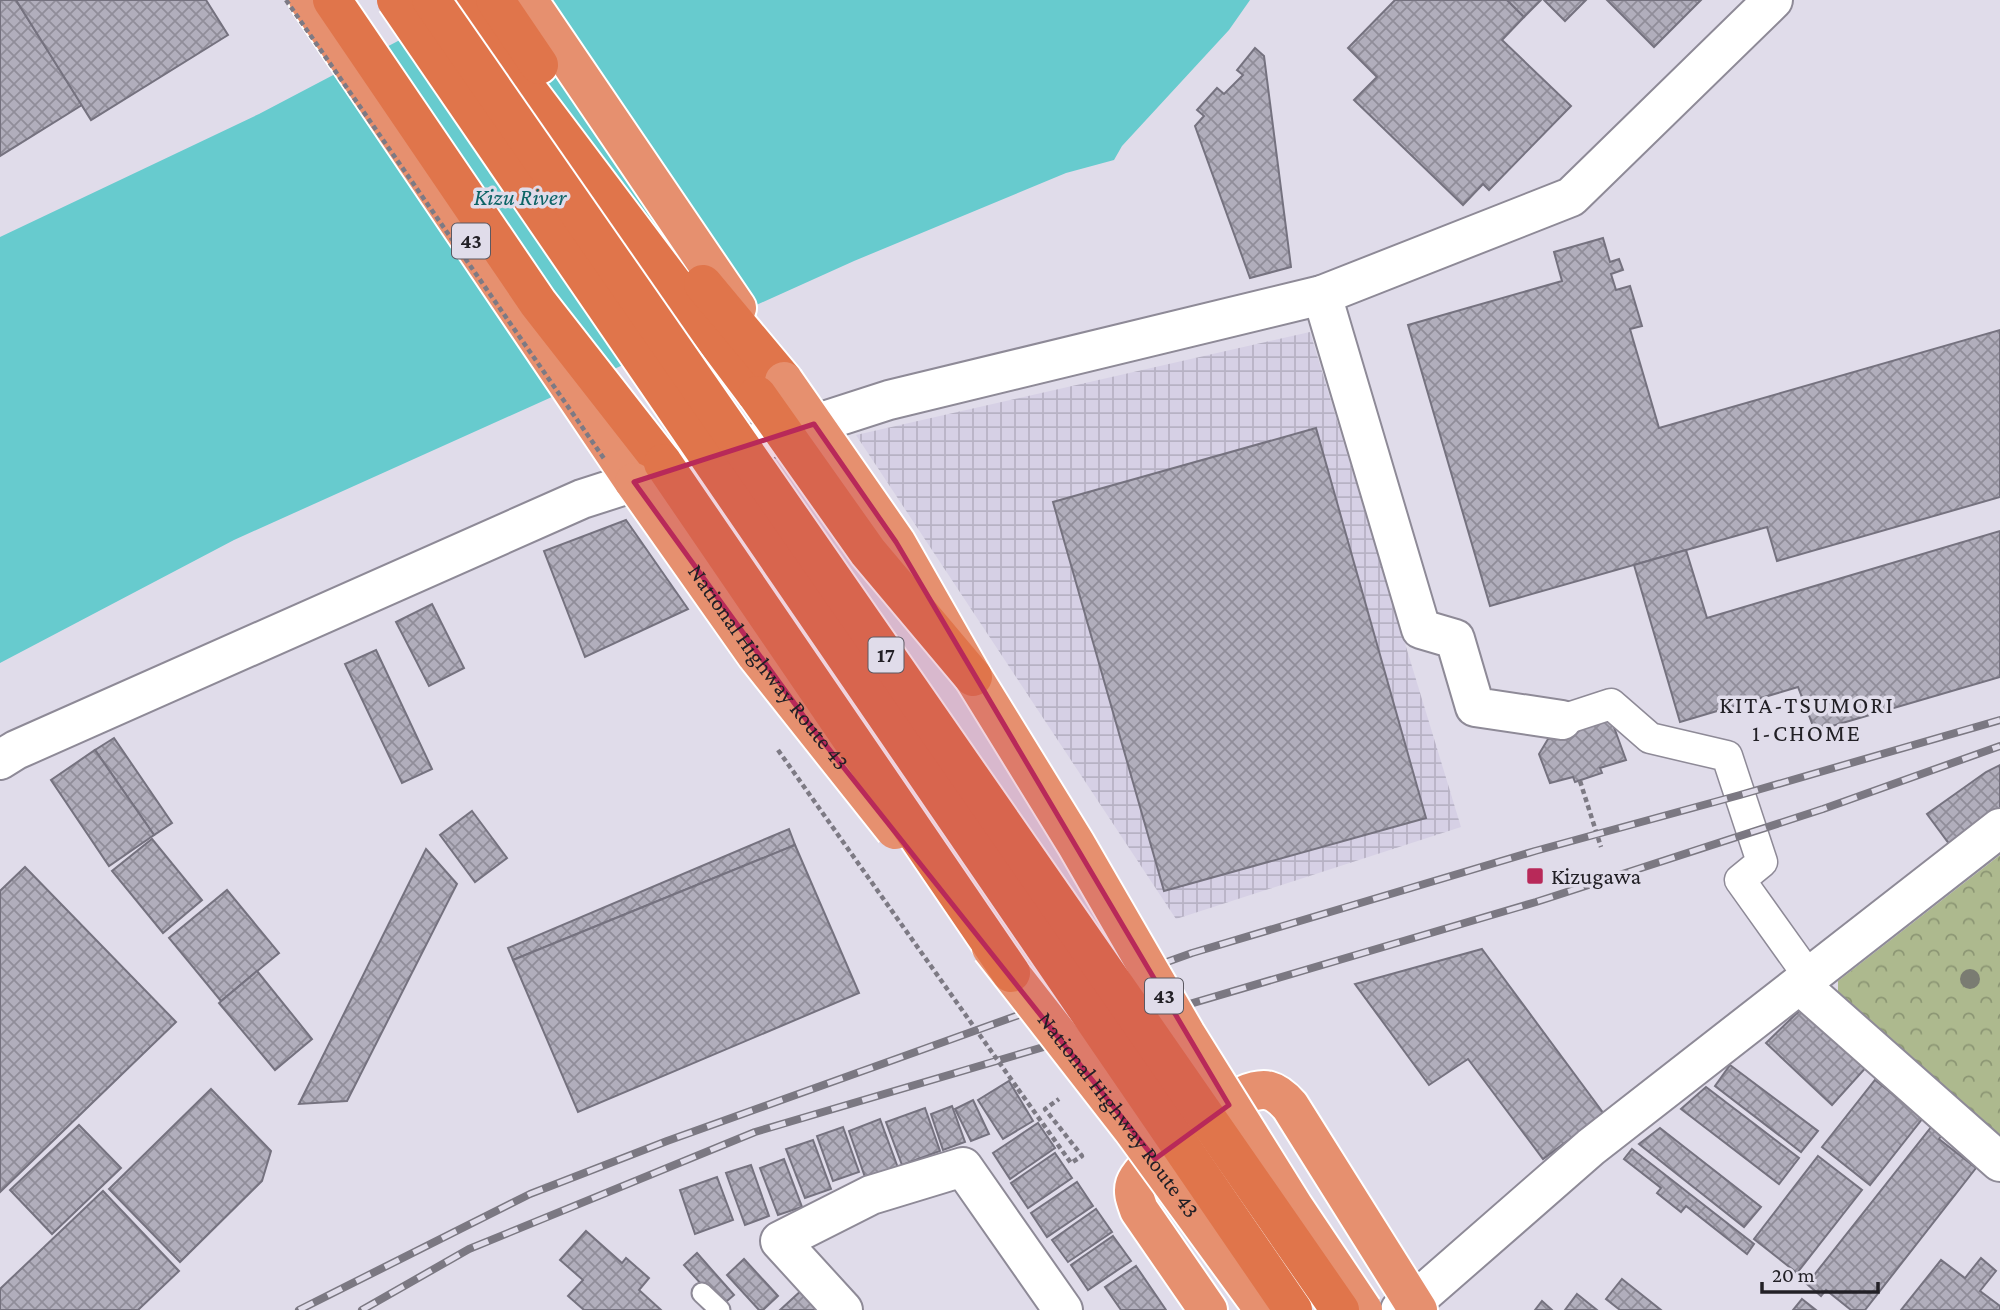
<svg xmlns="http://www.w3.org/2000/svg" width="2000" height="1310" font-family="'Crimson Pro',serif">
	<style>
		.industrial { fill: url(#industrial-grid) }
		.park { fill: url(#park-crowns) }
		.water { fill: #67cbce }
		.building { fill: url(#building-cross-hatch); stroke: #75727f; stroke-width: 2 }
		.lines { fill: none; stroke-linecap: round; stroke-linejoin: round }
		.service-casing { stroke: #8e8a97; stroke-width: 23 }
		.pedestrian-casing { stroke: #8e8a97; stroke-width: 33 }
		.minor-casing { stroke: #8e8a97; stroke-width: 42 }
		.trunk-casing { stroke: #fff; stroke-width: 42 }
		.motorway-casing { stroke: #fff; stroke-width: 42 }
		.path { stroke: #7d7a84; stroke-width: 4.5; stroke-dasharray: 5 3.5; stroke-linecap: butt }
		.service { stroke: #fff; stroke-width: 19 }
		.pedestrian { stroke: #fff; stroke-width: 30 }
		.minor { stroke: #fff; stroke-width: 38 }
		.trunk { stroke: #e6906f; stroke-width: 38 }
		.motorway { stroke: #e0754b; stroke-width: 38 }
		.rail-casing { stroke: #7b7882; stroke-width: 8 }
		.rail { stroke: #e0dcea; stroke-width: 5; stroke-dasharray: 16; stroke-linecap: butt }
		.trunk-bridge-casing { stroke: #fff; stroke-width: 42; stroke-linecap: butt }
		.motorway-bridge-casing { stroke: #fff; stroke-width: 42; stroke-linecap: butt }
		.path-bridge { stroke: #7d7a84; stroke-width: 4.5; stroke-dasharray: 5 3.5; stroke-linecap: butt }
		.trunk-bridge { stroke: #e6906f; stroke-width: 38 }
		.motorway-bridge { stroke: #e0754b; stroke-width: 38 }
		.tree { fill: #7a7c72 }
		.marked { fill: #b82959; fill-opacity: 0.2; stroke: #b82959; stroke-width: 5; stroke-linejoin: round }
		.poi-dot { fill: #b82959; stroke: #e0dcea; stroke-width: 2.5 }
		.labels { text-anchor: middle; stroke-width: 7; stroke-linejoin: round; paint-order: stroke }
		.shield { fill: #e0dcea; stroke: #5b5861; stroke-width: 2 }
		.shield-label { font-size: 21px; font-weight: bold; fill: #222026 }
		.street-label { font-size: 23px; fill: #222026; stroke: #e0dcea }
		.poi-label { font-size: 23px; fill: #222026; stroke: #e0dcea; text-anchor: start }
		.water-label { font-size: 24px; font-style: italic; fill: #0d6466; stroke: #e0dcea }
		.neighbourhood-label { font-size: 24px; letter-spacing: 2px; fill: #222026; stroke: #e0dcea }
	</style>
	<defs>
		<pattern id="industrial-grid" width="8" height="8" patternUnits="userSpaceOnUse" patternTransform="scale(1.75)"><rect width="8" height="8" fill="#d6d0e5"/><path d="M0 4h8M4 0v8" fill="none" stroke="#b7b2c4"/></pattern>
		<pattern id="park-crowns" width="20" height="18" patternUnits="userSpaceOnUse" patternTransform="scale(1.75)"><rect width="20" height="18" fill="#adb98e"/><path d="M2 6a3 3 0 1 1 6 0M12 15a3 3 0 1 1 6 0" fill="none" stroke="#8c9674"/></pattern>
		<pattern id="building-cross-hatch" width="8" height="8" patternUnits="userSpaceOnUse" patternTransform="scale(1.75)"><rect width="8" height="8" fill="#b1aebc"/><path d="M0 0l8 8M0 8l8-8" fill="none" stroke="#908d99"/></pattern>
	</defs>
	<rect width="100%" height="100%" fill="#e0dcea"/>
	<polygon class="industrial" points="1310,332 1461,827 1176,919 856,435"/>
	<polygon class="park" points="2000,855 2000,1145 1838,992 1838,981"/>
	<polygon class="water" points="476,0 1250,0 1229,30 1122,146 1114,160 1066,173 854,261 234,540 0,663 0,237 259,114"/>
	<g class="building">
		<polygon points="0,0 16,0 82,105 0,156"/>
		<polygon points="16,0 206,0 228,35 91,120"/>
		<polygon points="1395,0 1507,0 1524,17 1502,40 1571,106 1489,190 1483,184 1463,205 1354,100 1377,77 1348,48"/>
		<polygon points="1507,0 1541,0 1524,17"/>
		<polygon points="1544,0 1586,0 1565,21"/>
		<polygon points="1607,0 1701,0 1654,47"/>
		<polygon points="1255,48 1264,56 1291,267 1250,278 1195,126 1204,116 1197,110 1217,88 1224,94 1243,75 1237,70"/>
		<polygon points="1603,238 1610,262 1619,259 1623,270 1611,274 1616,290 1630,286 1642,326 1630,329 1659,428 2000,330 2000,497 1777,561 1767,527 1490,606 1408,325 1562,281 1554,252"/>
		<polygon points="1316,428 1426,818 1164,891 1053,502"/>
		<polygon points="626,520 688,609 585,657 544,551"/>
		<polygon points="2000,531 2000,677 1815,731 1798,687 1680,722 1634,565 1686,550 1707,618"/>
		<polygon points="432,604 464,668 429,686 396,622"/>
		<polygon points="376,650 432,769 402,783 345,664"/>
		<polygon points="1611,719 1626,760 1600,768 1602,773 1575,782 1573,777 1550,783 1539,754 1548,739"/>
		<polygon points="114,738 172,823 154,835 95,750"/>
		<polygon points="95,750 154,835 109,866 51,780"/>
		<polygon points="2000,765 2000,809 1950,845 1927,814 1986,772"/>
		<polygon points="472,811 507,858 475,882 440,835"/>
		<polygon points="789,829 795,845 513,960 508,948"/>
		<polygon points="152,839 202,900 163,933 112,871"/>
		<polygon points="795,845 859,993 578,1112 513,960"/>
		<polygon points="426,849 457,884 347,1101 299,1104"/>
		<polygon points="25,867 176,1022 0,1192 0,891"/>
		<polygon points="227,890 279,953 221,1001 169,938"/>
		<polygon points="1482,949 1604,1114 1543,1159 1468,1059 1429,1085 1355,984"/>
		<polygon points="257,971 312,1039 275,1070 219,1003"/>
		<polygon points="1800,1010 1870,1063 1832,1105 1766,1043"/>
		<polygon points="1730,1065 1818,1131 1801,1152 1715,1086"/>
		<polygon points="1875,1080 1923,1118 1870,1185 1822,1147"/>
		<polygon points="1009,1081 1033,1121 1003,1139 978,1100"/>
		<polygon points="1706,1087 1799,1158 1779,1184 1681,1109"/>
		<polygon points="211,1089 271,1151 262,1181 180,1262 109,1189"/>
		<polygon points="973,1100 989,1134 971,1141 955,1109"/>
		<polygon points="952,1106 965,1142 943,1150 931,1114"/>
		<polygon points="925,1108 940,1151 902,1165 886,1122"/>
		<polygon points="880,1119 898,1168 866,1180 849,1131"/>
		<polygon points="1038,1123 1055,1148 1010,1179 993,1153"/>
		<polygon points="79,1125 121,1168 52,1234 10,1190"/>
		<polygon points="1932,1126 1942,1135 1939,1139 1976,1168 1865,1310 1851,1310 1826,1290 1821,1296 1807,1284"/>
		<polygon points="843,1127 859,1172 833,1181 817,1136"/>
		<polygon points="1660,1128 1761,1207 1744,1227 1639,1144"/>
		<polygon points="813,1140 831,1189 805,1198 786,1149"/>
		<polygon points="1632,1149 1754,1244 1747,1254 1686,1206 1681,1212 1657,1193 1661,1188 1624,1159"/>
		<polygon points="1055,1153 1072,1178 1028,1208 1011,1183"/>
		<polygon points="1818,1156 1862,1190 1797,1273 1754,1239"/>
		<polygon points="784,1159 802,1207 778,1215 760,1168"/>
		<polygon points="751,1165 769,1216 745,1225 726,1173"/>
		<polygon points="717,1177 733,1220 695,1234 680,1190"/>
		<polygon points="1077,1182 1093,1206 1047,1237 1031,1213"/>
		<polygon points="103,1191 179,1271 138,1310 0,1310 0,1289"/>
		<polygon points="1096,1209 1112,1232 1068,1262 1052,1240"/>
		<polygon points="586,1231 622,1263 626,1258 649,1278 639,1290 661,1310 584,1310 568,1296 583,1280 560,1260"/>
		<polygon points="1113,1236 1131,1261 1088,1290 1071,1265"/>
		<polygon points="697,1253 734,1295 721,1306 684,1265"/>
		<polygon points="1981,1258 1996,1271 1980,1291 2000,1306 2000,1310 1901,1310 1941,1260 1965,1278"/>
		<polygon points="744,1259 778,1296 763,1310 759,1310 727,1275"/>
		<polygon points="1136,1266 1166,1310 1121,1310 1105,1287"/>
		<polygon points="1622,1279 1661,1310 1620,1310 1606,1299"/>
		<polygon points="803,1289 823,1310 780,1310"/>
		<polygon points="1577,1294 1597,1310 1565,1310"/>
		<polygon points="1802,1299 1816,1310 1793,1310"/>
		<polygon points="1542,1301 1552,1310 1535,1310"/>
	</g>
	<g class="lines">
		<g class="service-casing">
			<polyline id="service" points="702,1293 720,1310"/>
		</g>
		<g class="pedestrian-casing">
			<polyline id="pedestrian" points="1562,720 1611,704 1650,738 1727,756 1762,862 1740,880 1810,978"/>
		</g>
		<g class="minor-casing">
			<g id="minor">
				<polyline points="1322,295 1421,629 1455,639 1475,707 1562,720"/>
				<polyline points="0,760 16,750 582,499 889,400 1322,295 1571,197 1773,0"/>
				<polyline points="1801,986 2000,1162"/>
				<polyline points="843,1310 780,1241 871,1195 963,1167 1063,1310"/>
				<polyline points="1400,1310 1425,1292 1591,1147 2000,828"/>
			</g>
		</g>
		<g class="trunk-casing">
			<g id="trunk">
				<polyline points="308,0 634,482"/>
				<polyline points="528,0 737,308"/>
				<path d="M1208,1310L1139,1210C1136,1201 1132,1193 1135,1184C1144,1158 1220,1112 1244,1095C1265,1086 1275,1089 1290,1106L1418,1310"/>
			</g>
		</g>
		<g class="motorway-casing">
			<g id="motorway">
				<polyline points="332,0 538,303 663,463"/>
				<polyline points="460,0 757,395"/>
				<polyline points="495,0 539,65"/>
				<polyline points="703,284 784,381"/>
			</g>
		</g>
		<g class="path">
			<polyline points="1580,781 1601,847"/>
			<polyline points="1018,1089 1071,1163 1082,1156 1045,1109 1059,1099"/>
		</g>
		<use href="#service" class="service"/>
		<use href="#pedestrian" class="pedestrian"/>
		<use href="#minor" class="minor"/>
		<use href="#trunk" class="trunk"/>
		<use href="#motorway" class="motorway"/>
		<g class="rail-casing">
			<g id="rail">
				<polyline points="299,1310 530,1194 667,1141 1192,953 1535,851 1740,795 2000,720"/>
				<polyline points="362,1310 469,1249 755,1132 1536,902 1823,809 2000,746"/>
			</g>
		</g>
		<use href="#rail" class="rail"/>
		<g class="trunk-bridge-casing">
			<g id="trunk-bridge">
				<polyline points="784,381 896,542 973,677 1076,844 1186,1034 1294,1207 1363,1310"/>
				<path id="s1" d="M634,482L756,655L895,830"/>
				<path id="s2" d="M991,948L1132,1129L1264,1310"/>
			</g>
		</g>
		<g class="motorway-bridge-casing">
			<g id="motorway-bridge">
				<polyline points="396,0 1293,1310"/>
				<polyline points="431,0 1340,1310"/>
				<polyline points="757,395 868,552 973,677"/>
				<polyline points="663,463 1011,973"/>
			</g>
		</g>
		<g class="path-bridge">
			<polyline points="286,0 605,460"/>
			<polyline points="778,750 1018,1089"/>
		</g>
		<use href="#trunk-bridge" class="trunk-bridge"/>
		<use href="#motorway-bridge" class="motorway-bridge"/>
	</g>
	<circle class="tree" cx="1970" cy="979" r="10"/>
	<path class="marked" d="M814,424L896,542L1229,1105L1155,1159L813,729L634,482Z"/>
	<rect class="poi-dot" x="1526" y="867" width="18" height="18" rx="3.5"/>
	<g class="labels">
		<g class="shield">
			<rect x="452" y="223.5" width="38" height="35" rx="5"/>
			<rect x="868.5" y="637.5" width="35" height="35" rx="5"/>
			<rect x="1145" y="978.5" width="38" height="35" rx="5"/>
		</g>
		<g class="shield-label">
			<text x="471" y="248">43</text>
			<text x="886" y="662">17</text>
			<text x="1164" y="1003">43</text>
		</g>
		<g class="street-label">
			<text dy="8" stroke="none"><textPath href="#s1" startOffset="229">National Highway Route 43</textPath></text>
			<text dy="8" stroke="none"><textPath href="#s2" startOffset="210">National Highway Route 43</textPath></text>
		</g>
		<g class="poi-label">
			<text x="1551" y="884">Kizugawa</text>
		</g>
		<g class="water-label">
			<text x="520" y="205">Kizu River</text>
		</g>
		<g class="neighbourhood-label">
			<text x="1807" y="713">KITA-TSUMORI<tspan x="1807" dy="28">1-CHOME</tspan></text>
		</g>
	</g>
	<path d="M1762 1282v10h116v-10" fill="none" stroke="#222026" stroke-width="3.5"/>
	<text x="1772" y="1282" font-size="21" fill="#222026" stroke="#e0dcea" stroke-width="5" paint-order="stroke">20 m</text>
</svg>
